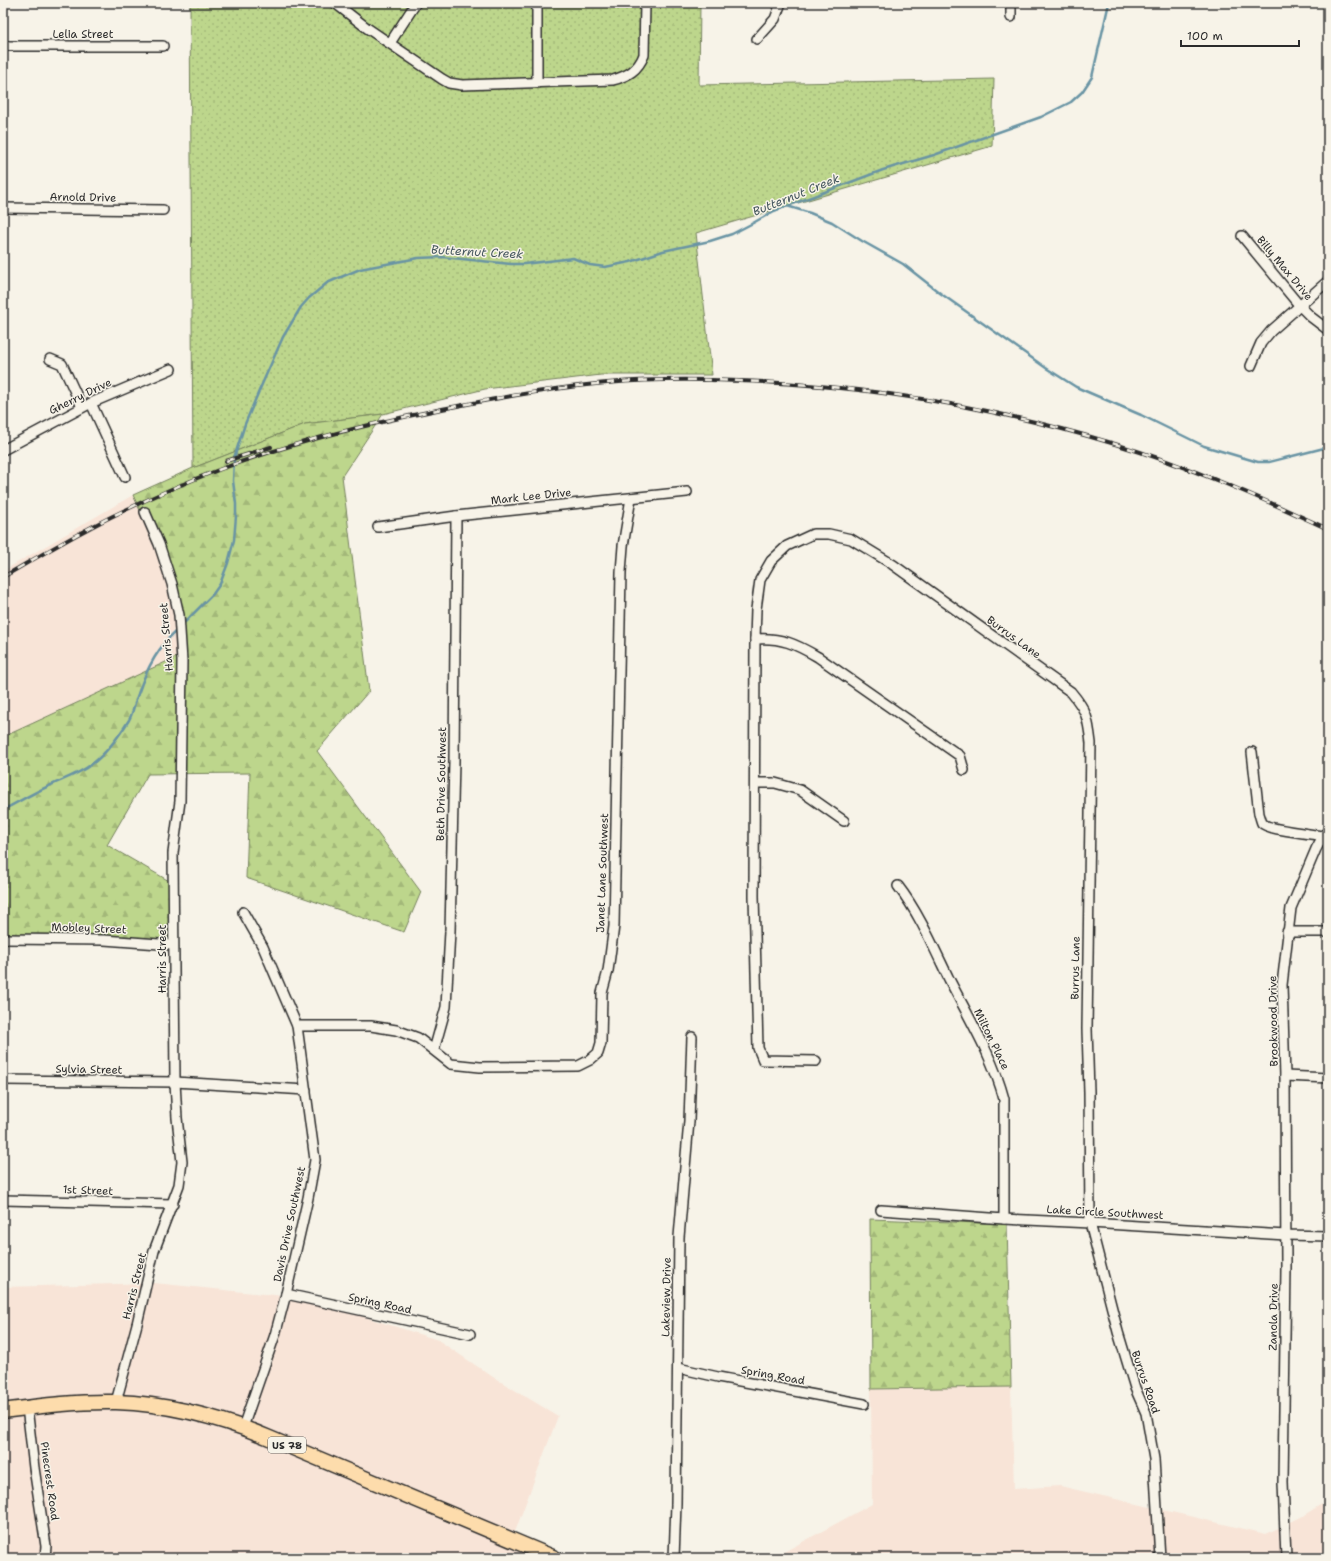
<svg xmlns="http://www.w3.org/2000/svg" width="1331" height="1561" font-family="'Shantell Sans',sans-serif">
	<style>
		.built { fill: #f8e4d7 }
		.grass { fill: url(#grass-dots); stroke: #74805c }
		.forest { fill: url(#forest-firs); stroke: #74805c }
		.lines { fill: none; stroke-linecap: round; stroke-linejoin: round }
		.stream { stroke: #6994a4; stroke-width: 2.5 }
		.minor-casing { stroke: #2b2b2b; stroke-width: 12 }
		.primary-casing { stroke: #2b2b2b; stroke-width: 17 }
		.minor { stroke: #f7f3e8; stroke-width: 9 }
		.primary { stroke: #fddcac; stroke-width: 14 }
		.rail-casing { stroke: #2b2b2b; stroke-width: 4 }
		.rail { stroke: #f7f3e8; stroke-width: 2.5; stroke-dasharray: 8; stroke-linecap: butt }
		.labels { text-anchor: middle; stroke-width: 3; stroke-linejoin: round; paint-order: stroke }
		.shield { fill: #f7f3e8; stroke: #686764; stroke-width: 1 }
		.shield-label { font-size: 10px; font-weight: bold; fill: #2b2b2b }
		.street-label { font-size: 11px; fill: #2b2b2b; stroke: #f7f3e8 }
		.water-label { font-size: 12px; font-style: italic; fill: #45575e; stroke: #f7f3e8 }
	</style>
	<defs>
		<pattern id="grass-dots" width="8" height="8" patternUnits="userSpaceOnUse"><rect width="8" height="8" fill="#bdd68c"/><path d="M2 2h.1M6 6h.1" fill="none" stroke="#a3b879" stroke-width="1.8" stroke-linecap="round"/></pattern>
		<pattern id="forest-firs" width="22" height="20" patternUnits="userSpaceOnUse"><rect width="22" height="20" fill="#bdd68c"/><path d="M5 1l3.5 6h-7zM16 11l3.5 6h-7z" fill="#a3b879"/></pattern>
	</defs>
	<rect width="100%" height="100%" fill="#f7f3e8"/>
	<filter id="ink" filterUnits="userSpaceOnUse"><feTurbulence type="fractalNoise" baseFrequency=".025" numOctaves="2"/><feDisplacementMap in="SourceGraphic" scale="8" xChannelSelector="R" yChannelSelector="G"/><feConvolveMatrix kernelMatrix="1 2 1 2 8 2 1 2 1" color-interpolation-filters="sRGB"/></filter>
	<g filter="url(#ink)">
		<g class="built">
			<polygon points="133,495 162,559 183,654 3,737 3,571"/>
			<polygon points="154,1283 304,1298 438,1340 493,1377 558,1416 512,1540 558,1558 3,1558 3,1287"/>
			<polygon points="1011,1387 1014,1489 1060,1486 1266,1534 1301,1517 1328,1500 1328,1558 773,1558 872,1504 871,1389"/>
		</g>
		<polygon class="grass" points="190,3 700,3 699,85 994,79 992,146 696,233 712,375 601,375 485,389 383,414 305,424 193,468"/>
		<g class="forest">
			<polygon points="383,414 342,476 369,691 317,751 421,892 404,932 246,878 250,773 148,774 107,845 176,885 176,944 3,936 3,737 183,654 162,559 133,495 193,468 305,424"/>
			<polygon points="870,1219 1007,1224 1011,1387 871,1389"/>
		</g>
		<g class="lines">
			<g class="stream">
				<polyline points="787,206 810,213 832,222 862,241 903,264 940,293 1046,368 1076,387 1141,415 1204,446 1258,462 1269,462 1328,447"/>
				<polyline points="182,625 213,594 220,584 228,563 234,540 236,516 236,504 233,481 234,458 245,424 259,391 283,337 301,307 309,298 327,283 360,269 418,258 442,257 511,264 524,264 573,258 590,265 605,267 630,262 663,251 710,241 732,234 753,223 774,211 883,170 934,155 1041,117 1071,102 1082,92 1092,77 1109,3"/>
				<path d="M3,810C18,802 33,793 49,786C64,779 79,774 92,764C107,753 119,736 129,720C134,711 134,703 138,694C146,670 158,647 177,630"/>
			</g>
			<g class="minor-casing">
				<g id="minor">
					<path d="M335,3L367,28L442,79L449,83L462,85L613,80C628,76 638,70 644,55L645,3"/>
					<polyline points="537,3 537,83"/>
					<polyline points="1011,3 1011,17"/>
					<polyline points="757,39 775,19 781,3"/>
					<polyline points="390,43 416,3"/>
					<polyline points="3,46 163,46"/>
					<polyline points="3,208 163,210"/>
					<polyline points="1242,236 1299,305 1311,317 1328,330"/>
					<polyline points="50,359 62,364 82,407"/>
					<polyline points="1251,366 1261,343 1271,331 1328,281"/>
					<polyline points="91,403 125,477"/>
					<polyline points="3,450 91,403 171,369"/>
					<polyline points="378,527 456,516 687,492"/>
					<polyline points="755,639 754,896 758,1048 763,1060 816,1061"/>
					<path d="M1252,752L1259,814C1260,816 1261,821 1262,823C1268,830 1313,834 1323,836"/>
					<path d="M964,770L960,756L818,657C796,644 781,637 755,639L756,609L760,580L771,561L787,546L813,534H829L851,539L892,564L1071,692C1087,711 1088,718 1091,743L1087,1029L1089,1092L1090,1223L1118,1332L1135,1388L1146,1413L1154,1459L1160,1558"/>
					<polyline points="755,783 775,783 800,790 844,821"/>
					<path d="M898,886C919,913 934,948 949,979C969,1018 993,1057 1004,1099V1219"/>
					<polyline points="1287,932 1328,932"/>
					<polyline points="3,939 104,940 173,945"/>
					<polyline points="297,1026 371,1026 396,1030 418,1038 451,1064 480,1067 578,1066 590,1060 598,1053 601,1043 602,993 608,971 614,926 621,572 623,546 631,498"/>
					<polyline points="434,1050 446,1007 450,931 454,761 456,516"/>
					<polyline points="1285,1076 1328,1078"/>
					<polyline points="3,1080 175,1082 306,1090"/>
					<polyline points="3,1200 173,1204"/>
					<polyline points="881,1210 1004,1219 1090,1223 1286,1235 1328,1236"/>
					<polyline points="286,1294 470,1334"/>
					<polyline points="678,1368 718,1377 864,1404"/>
					<polyline points="116,1402 137,1324 154,1251 179,1185 182,1162 177,1118 175,1082 173,853 180,801 182,661 179,615 172,584 159,544 145,512"/>
					<polyline points="27,1407 34,1468 46,1546 45,1558"/>
					<polyline points="243,1427 275,1335 286,1294 308,1198 315,1160 297,1026 263,947 243,912"/>
					<polyline points="674,1558 676,1504 679,1237 689,1121 692,1037"/>
					<polyline points="1286,1558 1283,1482 1286,1267 1285,1076 1282,985 1291,908 1316,849 1323,836 1328,831"/>
				</g>
			</g>
			<g class="primary-casing">
				<path id="primary" d="M3,1411C40,1406 78,1401 116,1402C168,1404 219,1417 267,1437L555,1558"/>
			</g>
			<use href="#minor" class="minor"/>
			<use href="#primary" class="primary"/>
			<g class="rail-casing">
				<g id="rail">
					<polyline points="226,461 271,447"/>
					<path d="M3,577C41,555 79,532 119,513C152,497 186,482 221,469C293,442 368,424 442,409C497,398 551,388 607,383C651,379 695,379 739,381C867,385 993,407 1115,444C1188,466 1259,497 1328,529"/>
				</g>
			</g>
			<use href="#rail" class="rail"/>
		</g>
	</g>
	<g class="labels">
		<rect class="shield" x="268" y="1437" width="38" height="16" rx="3"/>
		<g class="shield-label">
			<text x="287" y="1449">US 78</text>
		</g>
		<g class="street-label">
			<text x="83" y="38">Lelia Street</text>
			<text transform="translate(83 197) rotate(1)" y="4">Arnold Drive</text>
			<text transform="translate(1285 268) rotate(50)" y="4">Billy Max Drive</text>
			<text transform="translate(80 396) rotate(-26)" y="4">Gherry Drive</text>
			<text transform="translate(531 496) rotate(-6)" y="4">Mark Lee Drive</text>
			<text transform="translate(166 637) rotate(-95)" y="4">Harris Street</text>
			<text transform="translate(1014 637) rotate(36)" y="4">Burrus Lane</text>
			<text transform="translate(441 784) rotate(-89)" y="4">Beth Drive Southwest</text>
			<text transform="translate(602 873) rotate(-88)" y="4">Janet Lane Southwest</text>
			<text transform="translate(89 928) rotate(2)" y="4">Mobley Street</text>
			<text transform="translate(162 959) rotate(-90)" y="4">Harris Street</text>
			<text transform="translate(1075 968) rotate(-89)" y="4">Burrus Lane</text>
			<text transform="translate(1273 1021) rotate(-91)" y="4">Brookwood Drive</text>
			<text transform="translate(992 1039) rotate(64)" y="4">Milton Place</text>
			<text transform="translate(89 1069) rotate(1)" y="4">Sylvia Street</text>
			<text transform="translate(88 1190) rotate(2)" y="4">1st Street</text>
			<text transform="translate(1105 1212) rotate(3)" y="4">Lake Circle Southwest</text>
			<text transform="translate(289 1224) rotate(-78)" y="4">Davis Drive Southwest</text>
			<text transform="translate(134 1286) rotate(-76)" y="4">Harris Street</text>
			<text transform="translate(666 1297) rotate(-89)" y="4">Lakeview Drive</text>
			<text transform="translate(380 1303) rotate(12)" y="4">Spring Road</text>
			<text transform="translate(1273 1317) rotate(-89)" y="4">Zanola Drive</text>
			<text transform="translate(773 1375) rotate(10)" y="4">Spring Road</text>
			<text transform="translate(1146 1382) rotate(71)" y="4">Burrus Road</text>
			<text transform="translate(50 1481) rotate(82)" y="4">Pinecrest Road</text>
		</g>
		<g class="water-label">
			<text transform="translate(796 195) rotate(-22)" y="4">Butternut Creek</text>
			<text transform="translate(477 252) rotate(3)" y="4">Butternut Creek</text>
		</g>
	</g>
	<rect width="1331" height="1561" fill="none" stroke="#f7f3e8" stroke-width="16"/>
	<rect x="8" y="8" width="1315" height="1545" fill="none" stroke="#2b2b2b" stroke-width="1.5" filter="url(#ink)"/>
	<path d="M1181 40v6h118v-6" fill="none" stroke="#2b2b2b" stroke-width="2"/>
	<text x="1187" y="40" font-size="12" fill="#2b2b2b" stroke="#f7f3e8" stroke-width="3" paint-order="stroke">100 m</text>
</svg>
